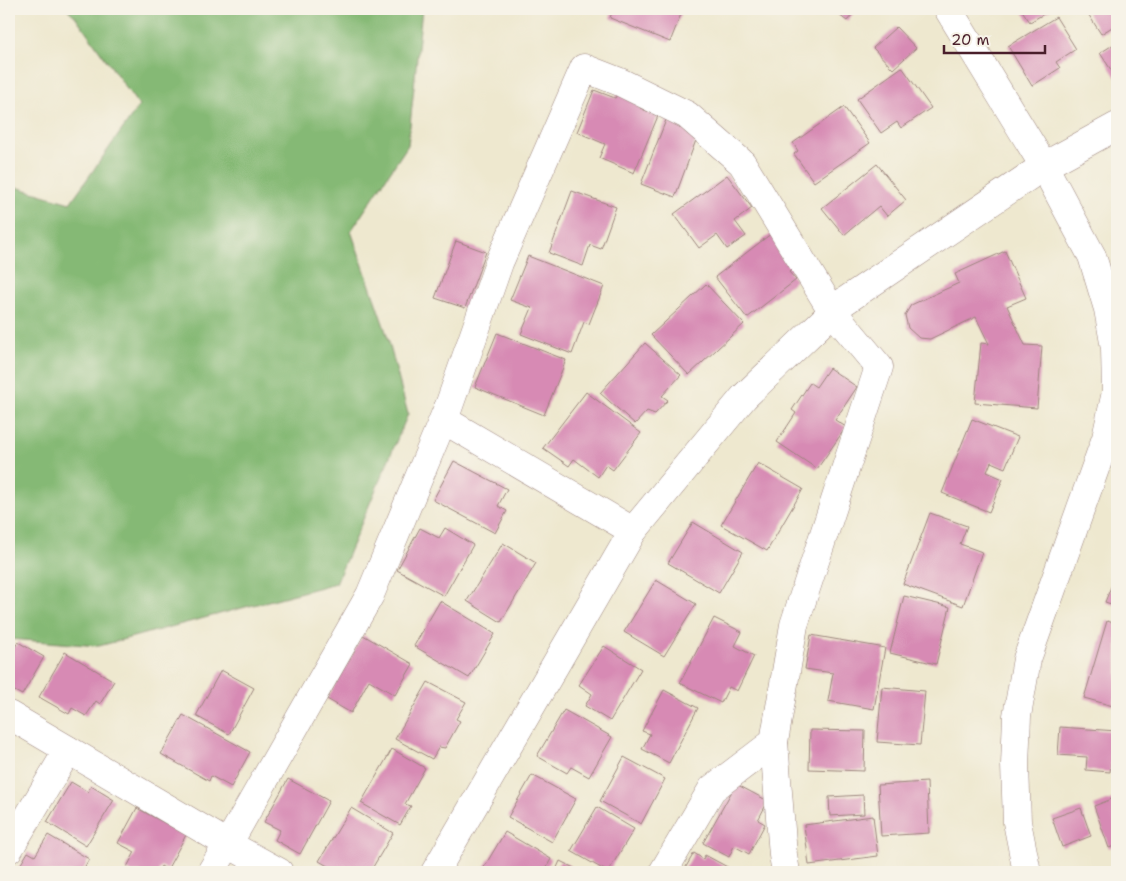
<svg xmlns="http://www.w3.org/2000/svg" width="1126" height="881" font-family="'Shantell Sans',sans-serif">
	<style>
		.forest { fill: #85b974; stroke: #686c50 }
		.building { fill: #d78ab4 }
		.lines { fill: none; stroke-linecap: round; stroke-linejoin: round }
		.minor-casing { stroke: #9c847d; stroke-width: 29 }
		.tertiary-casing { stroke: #9c847d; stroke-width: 29 }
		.minor { stroke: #fff; stroke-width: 28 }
		.tertiary { stroke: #fff; stroke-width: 28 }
	</style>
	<rect width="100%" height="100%" fill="#f7f3e8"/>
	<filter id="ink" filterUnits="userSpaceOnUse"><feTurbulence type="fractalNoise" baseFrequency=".02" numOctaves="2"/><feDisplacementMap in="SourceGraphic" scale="10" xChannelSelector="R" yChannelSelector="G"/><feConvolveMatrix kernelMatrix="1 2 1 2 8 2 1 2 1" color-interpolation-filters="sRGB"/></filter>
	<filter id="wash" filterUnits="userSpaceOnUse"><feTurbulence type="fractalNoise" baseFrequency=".0096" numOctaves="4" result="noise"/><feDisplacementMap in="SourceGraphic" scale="20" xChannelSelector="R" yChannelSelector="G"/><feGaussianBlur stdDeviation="1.12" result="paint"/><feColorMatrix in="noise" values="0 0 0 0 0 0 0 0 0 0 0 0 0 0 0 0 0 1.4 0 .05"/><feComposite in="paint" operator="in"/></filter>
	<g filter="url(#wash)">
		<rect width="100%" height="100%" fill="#eee8cf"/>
		<polygon class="forest" points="67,9 422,9 408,145 351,231 387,335 408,414 336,583 99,646 9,639 9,185 70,203 139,106 75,16"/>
		<g id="blocks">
			<g class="building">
				<polygon points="613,9 683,9 670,42 610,18"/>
				<polygon points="831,9 857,9 847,21"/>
				<polygon points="1021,9 1052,9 1030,22"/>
				<polygon points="1085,9 1117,9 1117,24 1101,34"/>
				<polygon points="1056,17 1076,49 1056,62 1060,68 1032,86 1008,46"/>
				<polygon points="896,27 916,48 893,69 873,48"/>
				<polygon points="1116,43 1117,46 1117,79 1100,53"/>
				<polygon points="902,67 931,108 901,128 897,122 881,133 857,99"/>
				<polygon points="594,90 615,98 618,93 642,103 640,108 658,116 634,173 599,158 605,144 577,132"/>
				<polygon points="844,107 870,143 814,182 794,154 798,151 793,143"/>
				<polygon points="666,120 699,132 675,197 641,184"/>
				<polygon points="877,164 906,200 887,216 879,206 844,235 822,208"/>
				<polygon points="727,175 752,208 735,221 746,236 727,249 717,235 699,248 674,214"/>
				<polygon points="572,191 616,207 601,249 590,245 583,266 549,253"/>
				<polygon points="772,233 797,266 789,272 796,280 747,318 715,277"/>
				<polygon points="456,241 486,252 465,308 435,298"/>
				<polygon points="1005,251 1026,298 1007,306 1025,345 1042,346 1037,408 975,403 981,343 989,344 976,317 930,339 919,338 908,328 905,315 911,305 959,283 955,274"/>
				<polygon points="528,256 604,286 589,324 584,322 572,354 521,334 532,308 510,300"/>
				<polygon points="706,284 744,324 689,375 651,335"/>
				<polygon points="497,333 566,360 544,415 475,387"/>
				<polygon points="645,343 681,375 662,396 668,400 655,414 647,411 635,424 600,393"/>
				<polygon points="829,368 857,387 835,420 846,427 817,469 777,442 796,413 792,410 810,383 816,387"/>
				<polygon points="586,392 641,433 613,470 606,465 598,477 574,459 569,466 543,448"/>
				<polygon points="972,419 1018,437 1005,468 991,462 987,472 1003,479 989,512 942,493"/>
				<polygon points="454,461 507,489 498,506 507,511 495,533 433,500"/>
				<polygon points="758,463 803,489 767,551 721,525"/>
				<polygon points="930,513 967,526 960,544 982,552 963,606 903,584"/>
				<polygon points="693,522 743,552 719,593 668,563"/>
				<polygon points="420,528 439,538 445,528 473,545 444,596 397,570"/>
				<polygon points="503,543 536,563 501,622 467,601"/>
				<polygon points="1117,572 1117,606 1105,602"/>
				<polygon points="656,580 696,604 664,656 624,632"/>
				<polygon points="904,596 950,607 936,664 890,653"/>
				<polygon points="440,601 495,634 469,678 414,646"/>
				<polygon points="714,618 742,632 735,646 754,656 737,691 729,687 721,703 680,683"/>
				<polygon points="1107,621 1117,624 1117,691 1113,706 1084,698"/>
				<polygon points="363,635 413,664 395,695 369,680 351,713 327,699"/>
				<polygon points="811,635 885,648 874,709 828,701 833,673 805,669"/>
				<polygon points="18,642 44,657 22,695 9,688 9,644 15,647"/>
				<polygon points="604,646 641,669 610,721 585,706 592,694 579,685"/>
				<polygon points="65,652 114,681 100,704 96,701 86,716 72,708 69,714 39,697"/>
				<polygon points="221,670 254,688 229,734 196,716"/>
				<polygon points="428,682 466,702 456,719 460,721 445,748 439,747 432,759 395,739"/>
				<polygon points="882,687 925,691 920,745 877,742"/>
				<polygon points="664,690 698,708 669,763 642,749 650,734 642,731"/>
				<polygon points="564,710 612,737 589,777 571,767 567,773 537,756"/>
				<polygon points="183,715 250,752 231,787 211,776 209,781 161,754"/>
				<polygon points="1060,727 1117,731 1117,764 1111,763 1110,772 1086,770 1087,757 1058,755"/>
				<polygon points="810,730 865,731 864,771 809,769"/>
				<polygon points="392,749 425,768 405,804 411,806 400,825 361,803"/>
				<polygon points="624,757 665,779 641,824 600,801"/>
				<polygon points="532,775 576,799 552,842 508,817"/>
				<polygon points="288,779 329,801 300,854 275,840 280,830 264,822"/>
				<polygon points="71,782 88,792 91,786 114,800 86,846 47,822"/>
				<polygon points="927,782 929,833 881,836 878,785"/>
				<polygon points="736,784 768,801 758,820 765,824 749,854 734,846 729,857 703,843"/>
				<polygon points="863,795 864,814 830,816 829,797"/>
				<polygon points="1117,797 1117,845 1109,848 1094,806"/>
				<polygon points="597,807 634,829 608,872 571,851"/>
				<polygon points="137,808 186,835 167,870 161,866 158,872 132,872 126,869 135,852 118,843"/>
				<polygon points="351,808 393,833 370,872 338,872 319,861"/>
				<polygon points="1081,808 1091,836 1062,847 1052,818"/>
				<polygon points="873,816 878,856 809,865 804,825"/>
				<polygon points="505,832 551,859 544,872 489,872 483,869"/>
				<polygon points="48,835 89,859 82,872 16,872 28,852 35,856"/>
				<polygon points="694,853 703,859 705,855 733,870 732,872 683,872"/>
				<polygon points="560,861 582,872 555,872"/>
			</g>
		</g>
	</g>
	<g filter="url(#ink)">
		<use href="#blocks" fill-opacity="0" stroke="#9c847d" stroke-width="1"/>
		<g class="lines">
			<g class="minor-casing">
				<g id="minor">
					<polyline points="633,531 444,420 499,263 584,68 620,82 687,115 742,163 833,312 879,367 794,625 774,742 712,789 663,872"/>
					<polyline points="9,715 228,844 211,872"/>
					<polyline points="774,742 783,855 786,872"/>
					<polyline points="9,849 68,750"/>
					<polyline points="279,872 228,844 370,595 447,410"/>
					<polyline points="435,872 633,531 744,397 842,303 1044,166 1117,126"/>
				</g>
			</g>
			<g class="tertiary-casing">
				<polyline id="tertiary" points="948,9 1044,166 1092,256 1108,309 1115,348 1116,392 1106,438 1027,659 1017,716 1015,765 1017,822 1027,872"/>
			</g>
			<use href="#minor" class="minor"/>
			<use href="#tertiary" class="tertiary"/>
		</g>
	</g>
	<rect width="1126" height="881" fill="none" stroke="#f7f3e8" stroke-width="30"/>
	<path d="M944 45v8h101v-8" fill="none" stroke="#4a1f2b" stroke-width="2.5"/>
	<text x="951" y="45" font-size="15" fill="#4a1f2b" stroke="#f7f3e8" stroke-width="4" paint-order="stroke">20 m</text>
</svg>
